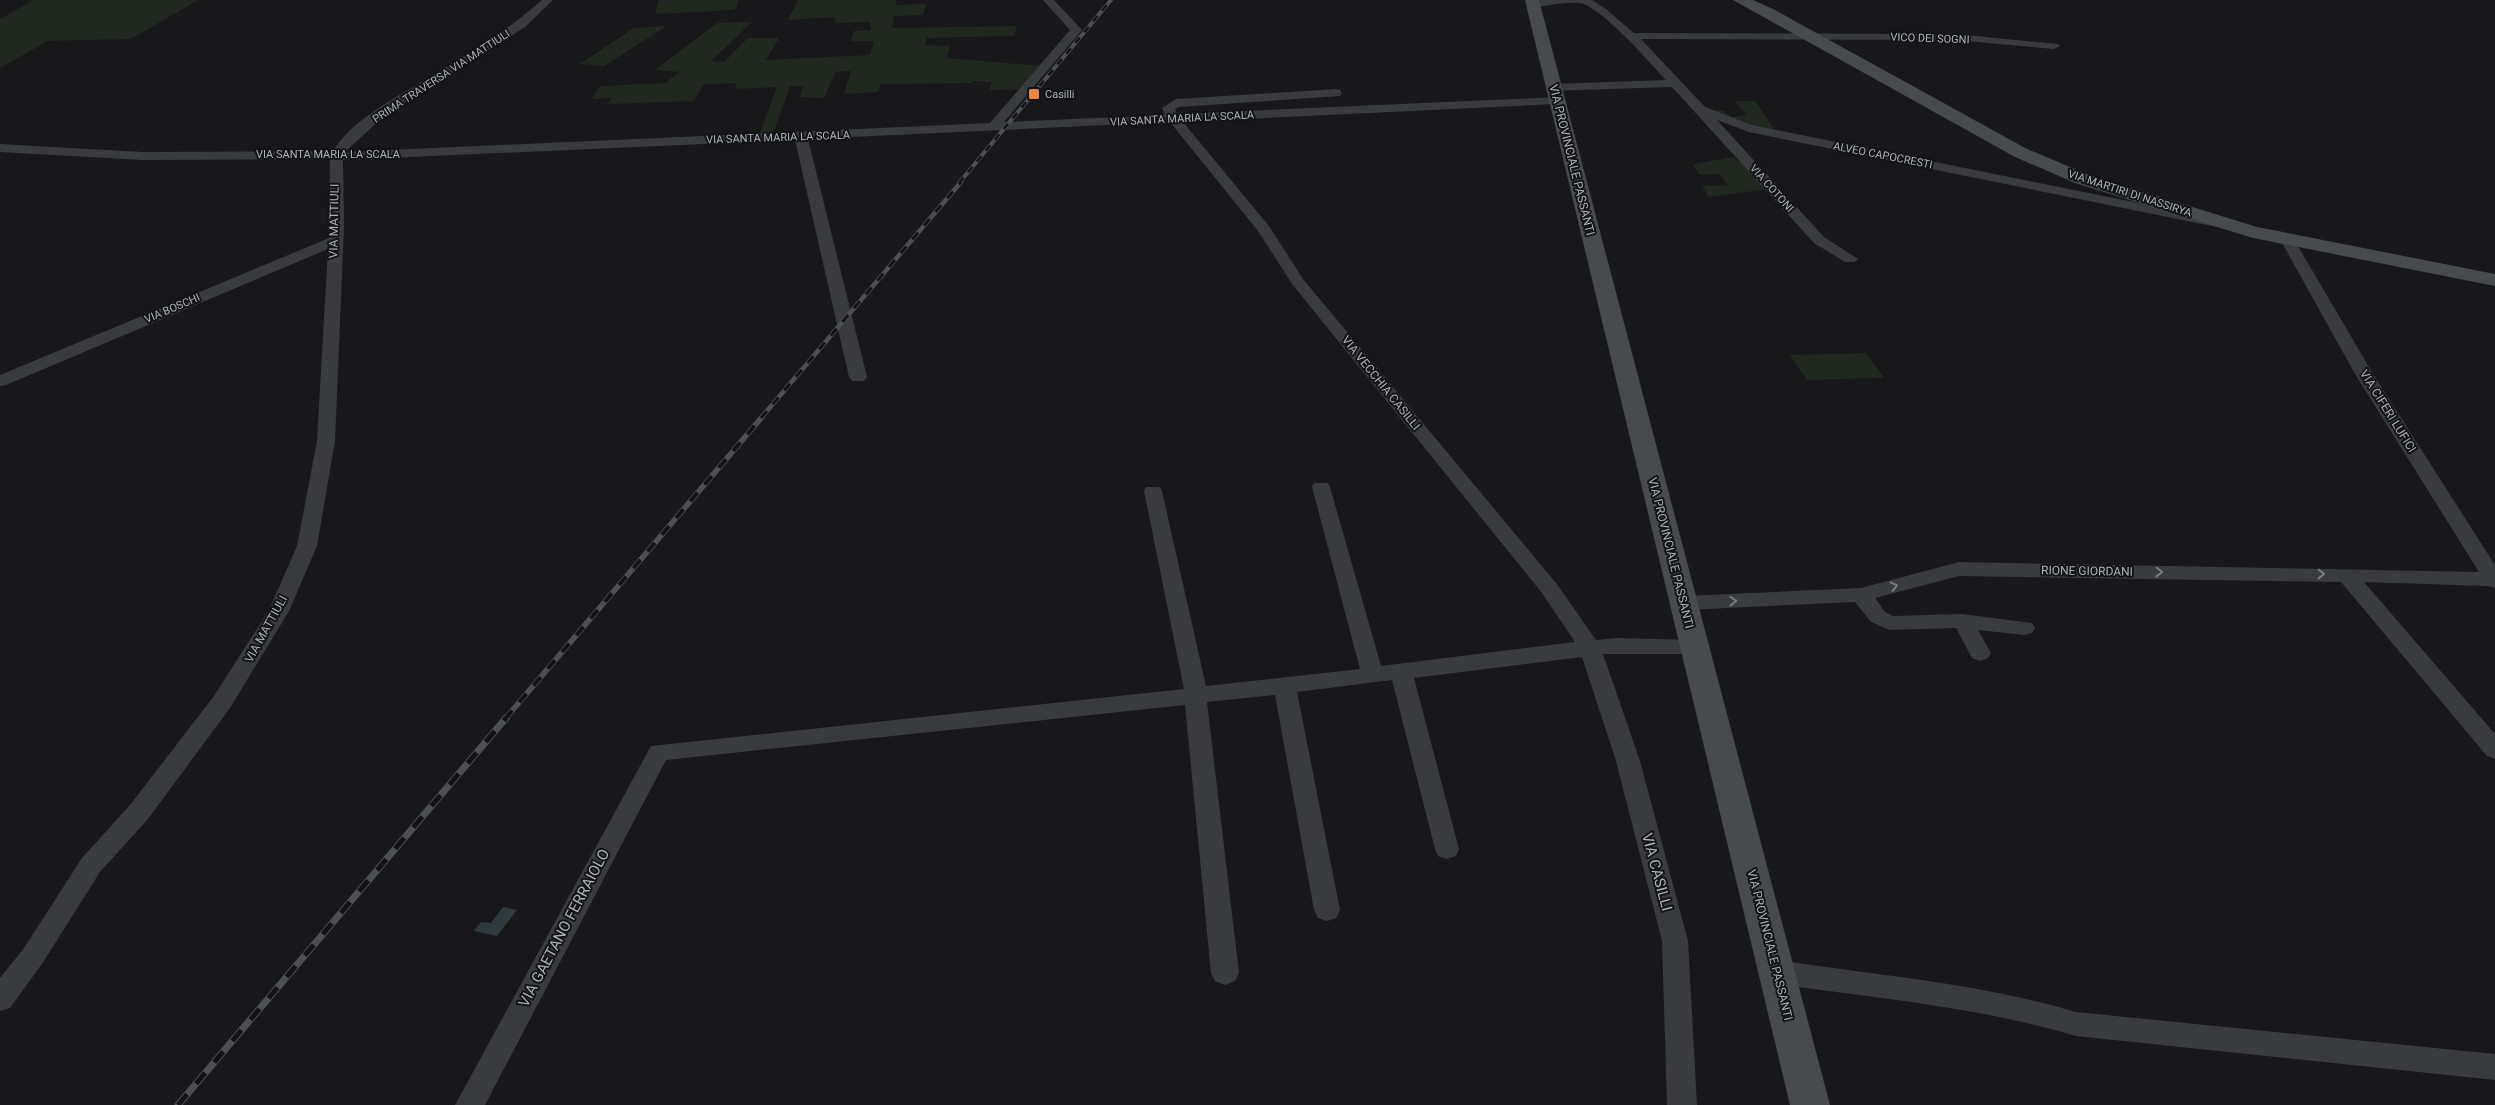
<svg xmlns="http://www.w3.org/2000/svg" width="2495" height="1105" font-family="Roboto,sans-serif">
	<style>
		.green { fill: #212820 }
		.water { fill: #2e3a3d }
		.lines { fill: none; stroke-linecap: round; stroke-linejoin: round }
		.street { fill: #393b3e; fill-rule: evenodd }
		.secondary { fill: #474b4e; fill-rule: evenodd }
		.rail-far3-casing { stroke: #4c5053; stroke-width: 4 }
		.rail-far2-casing { stroke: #4c5053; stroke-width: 4.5 }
		.rail-far1-casing { stroke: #4c5053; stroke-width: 5.5 }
		.rail-casing { stroke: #4c5053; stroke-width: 7 }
		.rail-far3 { stroke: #131315; stroke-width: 2.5; stroke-dasharray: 7; stroke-linecap: butt }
		.rail-far2 { stroke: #131315; stroke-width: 3; stroke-dasharray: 9; stroke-linecap: butt }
		.rail-far1 { stroke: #131315; stroke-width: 4; stroke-dasharray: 11; stroke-linecap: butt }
		.rail { stroke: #131315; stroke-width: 5; stroke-dasharray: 14; stroke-linecap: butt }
		.oneway { stroke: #787d82 }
		.poi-dot { fill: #e98541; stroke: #131315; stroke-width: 2 }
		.labels { text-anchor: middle; stroke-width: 4; stroke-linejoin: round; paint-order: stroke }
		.far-street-label { font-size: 11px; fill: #abb3b9; stroke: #131315 }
		.far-poi-label { font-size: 11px; fill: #abb3b9; stroke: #131315; text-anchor: start }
		.street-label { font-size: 12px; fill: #abb3b9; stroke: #131315 }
		.near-street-label { font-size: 15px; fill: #abb3b9; stroke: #131315 }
	</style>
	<rect width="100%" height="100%" fill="#18181a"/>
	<g class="green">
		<polygon points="34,0 198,0 131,39 48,41 0,68 0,19"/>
		<polygon points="659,0 739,0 735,10 655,14"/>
		<polygon points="798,0 896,0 896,5 926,4 923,15 894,16 892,28 1017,26 1014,36 927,38 925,45 950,46 947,58 1042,66 1022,89 990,90 992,82 974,81 971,83 881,84 878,92 844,94 851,71 835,72 824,98 800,97 803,86 790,86 773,134 759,135 777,87 735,89 737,83 704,84 694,101 608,104 611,98 592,99 600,86 665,83 680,72 655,70 717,23 752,22 711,61 724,62 748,38 779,38 766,60 870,55 874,41 851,41 854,31 871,30 870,22 835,23 835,17 788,20"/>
		<polygon points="667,26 604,66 580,64 634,28"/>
		<polygon points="1734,101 1756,101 1776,133 1749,126 1711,111 1723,110 1731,117 1747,115"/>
		<polygon points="1734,157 1739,162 1744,162 1769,189 1709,197 1702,186 1728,185 1720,174 1700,175 1693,164"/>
		<polygon points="1866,353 1884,378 1807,380 1790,355"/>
	</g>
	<polygon class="water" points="503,907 517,910 497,936 474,931 481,922 491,923"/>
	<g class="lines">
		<g class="street">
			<path d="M542,0H553L525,27L385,115L345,152L990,123L1070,30L1043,0H1054L1082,30L1004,122L1165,115L1162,108L1176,99L1336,89L1340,90L1342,93L1340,96L1179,107L1175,109L1177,114L1560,97L1562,100L1556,104L1183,122L1269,226L1303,279L1556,583L1596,640L1617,638L1695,640L1703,642L1706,647L1703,652L1695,654H1603L1640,761L1688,941L1697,1105H1667L1662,941L1616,761L1582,657L1414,678L1459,849L1456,856L1447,859L1438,856L1435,849L1392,680L1297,692L1340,910L1336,918L1327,921L1318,918L1314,910L1275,695L1207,702L1239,973L1235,981L1225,985L1215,981L1211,973L1185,705L666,760L485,1105H455L651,746L1184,689L1144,491L1146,487H1160L1162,491L1206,686L1360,669L1312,487L1314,483H1328L1330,487L1381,666L1575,642L1542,593L1292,284L1258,231L1170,122L808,139L867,377L864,381H852L849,377L795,140L343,160L344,226L335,441L317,546L289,611L230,708L148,819L100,872L42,964L10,1008L0,1011V978L24,948L82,858L130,805L214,696L269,610L297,546L317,441L328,249L6,385L0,386V375L329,238L330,159L142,160L0,152V144L142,152L333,151C349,124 386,103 413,87C457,60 503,35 542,0Z"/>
			<path d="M1541,0H1592L1606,9L1634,33L1956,34L2058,44L2060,46L2054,49L1956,40L1641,39L1705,107L1752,125L2217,219L2224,223L2217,227L1749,132L1717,120L1824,237L1858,259L1855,262H1845L1814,243L1672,87L1549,91L1547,88L1553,84L1666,80C1651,64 1599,4 1579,3C1565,2 1548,6 1533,7L1528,4L1529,2Z"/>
			<polygon points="2288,237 2295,241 2373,374 2495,565 2495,588 2488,586 2364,582 2495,734 2495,759 2487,756 2341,582 1959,576 1875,598 1885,612 1893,616 1962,614 2032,623 2035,628 2032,633 2024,635 1978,630 1991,653 1988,658 1980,661 1972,658 1956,628 1890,630 1871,622 1855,602 1684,610 1677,608 1674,603 1677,598 1684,596 1861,588 1959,562 2479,572 2355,374 2281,241"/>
			<path d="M1777,960C1877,975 1979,983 2076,1012L2495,1054V1080L2076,1036C1979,1007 1877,998 1777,984L1767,980L1763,972L1767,964Z"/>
		</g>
		<g class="secondary">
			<polygon points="1525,0 1539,0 1830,1105 1790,1105"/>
			<polygon points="1733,0 1753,0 1775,10 2027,149 2089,175 2257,227 2495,274 2495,286 2253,238 2075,183 2015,157"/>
		</g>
		<g class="rail-far3-casing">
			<polyline id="rail-far3" points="959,183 1111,0"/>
		</g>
		<g class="rail-far2-casing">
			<polyline id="rail-far2" points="761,418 961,182"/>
		</g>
		<g class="rail-far1-casing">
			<polyline id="rail-far1" points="505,719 762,417"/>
		</g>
		<g class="rail-casing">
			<polyline id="rail" points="178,1105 506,718"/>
		</g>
		<use href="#rail-far3" class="rail-far3"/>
		<use href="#rail-far2" class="rail-far2"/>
		<use href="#rail-far1" class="rail-far1"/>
		<use href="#rail" class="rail"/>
	</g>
	<defs><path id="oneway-chevron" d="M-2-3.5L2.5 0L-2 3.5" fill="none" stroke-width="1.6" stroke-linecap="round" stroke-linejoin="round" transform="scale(1.25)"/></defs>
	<g class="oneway">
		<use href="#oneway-chevron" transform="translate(2159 572) rotate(1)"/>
		<use href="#oneway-chevron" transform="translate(2321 574) rotate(1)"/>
		<use href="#oneway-chevron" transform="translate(1894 586) rotate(-15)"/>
		<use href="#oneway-chevron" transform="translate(1733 601) rotate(-3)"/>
	</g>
	<rect class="poi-dot" x="1028" y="88" width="12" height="12" rx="2.5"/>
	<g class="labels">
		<g class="far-street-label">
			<text transform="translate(1930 38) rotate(2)" y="4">VICO DEI SOGNI</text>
			<text transform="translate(441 76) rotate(-33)" y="4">PRIMA TRAVERSA VIA MATTIULI</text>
			<text transform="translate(1182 118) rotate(-3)" y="4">VIA SANTA MARIA LA SCALA</text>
			<text transform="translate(778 137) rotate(-2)" y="4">VIA SANTA MARIA LA SCALA</text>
			<text x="328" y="158">VIA SANTA MARIA LA SCALA</text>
			<text transform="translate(1883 155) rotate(11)" y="4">ALVEO CAPOCRESTI</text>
			<text transform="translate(1772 188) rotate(48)" y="4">VIA COTONI</text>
			<text transform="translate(2130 193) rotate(18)" y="4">VIA MARTIRI DI NASSIRYA</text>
			<text transform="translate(172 308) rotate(-23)" y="4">VIA BOSCHI</text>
		</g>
		<g class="far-poi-label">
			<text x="1045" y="98">Casilli</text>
		</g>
		<g class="street-label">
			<text transform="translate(1572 160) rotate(76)" y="4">VIA PROVINCIALE PASSANTI</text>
			<text transform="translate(334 221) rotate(-89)" y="4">VIA MATTIULI</text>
			<text transform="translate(1381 383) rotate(51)" y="4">VIA VECCHIA CASILLI</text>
			<text transform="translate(2388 411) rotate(58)" y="4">VIA CIFERI LUFICI</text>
			<text transform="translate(1671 553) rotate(76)" y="4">VIA PROVINCIALE PASSANTI</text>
			<text transform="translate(2087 571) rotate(1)" y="4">RIONE GIORDANI</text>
			<text transform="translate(266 629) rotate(-61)" y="4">VIA MATTIULI</text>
			<text transform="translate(1770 945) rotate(76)" y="4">VIA PROVINCIALE PASSANTI</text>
		</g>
		<g class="near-street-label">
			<text transform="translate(1657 872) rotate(75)" y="5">VIA CASILLI</text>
			<text transform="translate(564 928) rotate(-62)" y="5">VIA GAETANO FERRAIOLO</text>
		</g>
	</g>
</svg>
